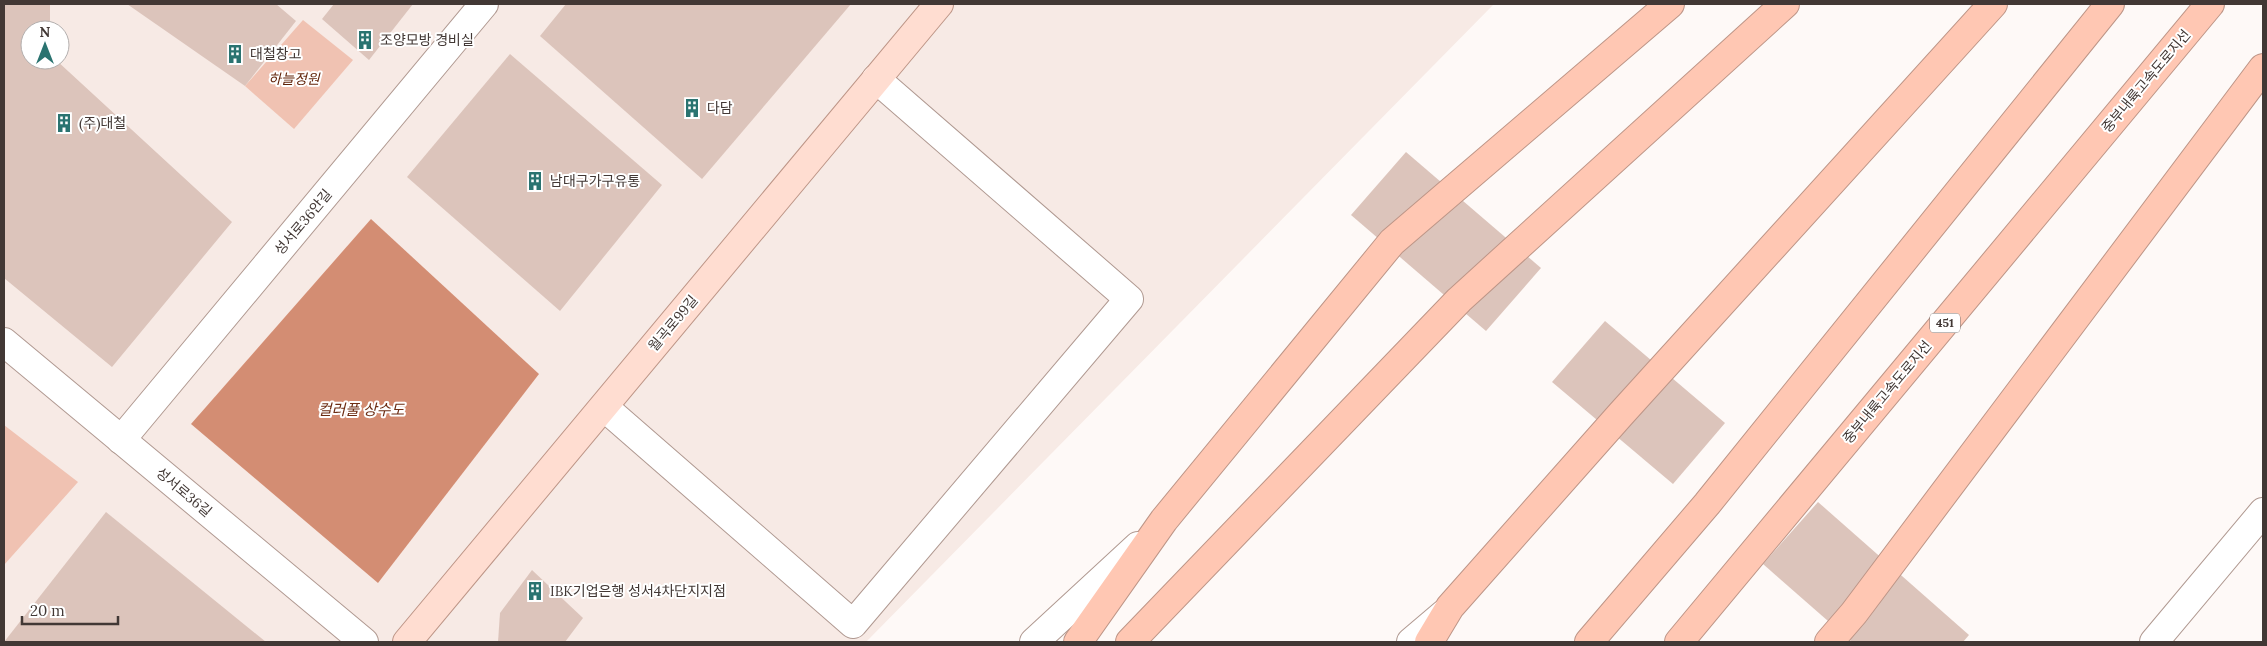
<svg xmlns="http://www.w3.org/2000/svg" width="2267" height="646" font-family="Lora,'Noto Sans KR',serif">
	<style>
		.built { fill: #f7eae5; fill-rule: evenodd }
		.green { fill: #f0c2b2 }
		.water { fill: #d38d73 }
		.building { fill: #dcc4bb }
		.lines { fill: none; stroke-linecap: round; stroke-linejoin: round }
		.minor-casing { stroke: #b09991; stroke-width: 30 }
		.major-casing { stroke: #bd9587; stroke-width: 30 }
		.highway-casing { stroke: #bd9587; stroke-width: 30 }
		.minor { stroke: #fff; stroke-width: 28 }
		.major { stroke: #ffddd1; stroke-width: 28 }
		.highway { stroke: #ffc7b3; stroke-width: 28 }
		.labels { text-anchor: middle; stroke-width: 4; stroke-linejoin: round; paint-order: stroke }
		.shield { fill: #fff; stroke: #7b7472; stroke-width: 1 }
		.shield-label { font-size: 12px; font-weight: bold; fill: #423835 }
		.poi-label { font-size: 14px; fill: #423835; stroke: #fff; text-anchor: start }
		.park-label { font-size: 14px; font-style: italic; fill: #5e1f04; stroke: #fff }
		.street-label { font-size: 14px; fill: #423835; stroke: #fff }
		.water-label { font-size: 15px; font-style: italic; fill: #6c2c12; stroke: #fff }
	</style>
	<rect width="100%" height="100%" fill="#fef9f7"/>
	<path class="built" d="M4,4H1494L866,642H4ZM30,30H60V60H30Z"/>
	<g class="green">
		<polygon points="303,20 353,60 294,129 245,86"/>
		<polygon points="4,425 78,482 4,565"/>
	</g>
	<polygon class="water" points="371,219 539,374 378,583 191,424"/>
	<g class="building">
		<polygon points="4,4 50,4 50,30 30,30 30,60 56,60 232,222 112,367 4,278"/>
		<polygon points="127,4 276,4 296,21 245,86"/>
		<polygon points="334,4 413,4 369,60 322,19"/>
		<polygon points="566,4 851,4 702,179 540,36"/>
		<polygon points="510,54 662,185 560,311 407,177"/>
		<polygon points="1406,152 1541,268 1486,331 1351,215"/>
		<polygon points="1605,321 1725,423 1673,484 1552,382"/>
		<polygon points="1818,502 1969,635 1963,642 1852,642 1763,564"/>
		<polygon points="106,512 266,642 4,642"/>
		<polygon points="532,570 583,618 565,642 498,642 500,613"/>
	</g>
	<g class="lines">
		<g class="minor-casing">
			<g id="minor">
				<polyline points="4,342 364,642"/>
				<polyline points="604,407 853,624 1129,299 876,79"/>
				<polyline points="121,440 484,4"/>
				<polyline points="1034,642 1138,546"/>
				<polyline points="1411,642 1444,614"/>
				<polyline points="2154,642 2263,512"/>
			</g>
		</g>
		<g class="major-casing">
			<polyline id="major" points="407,642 939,4"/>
		</g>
		<g class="highway-casing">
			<g id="highway">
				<polyline points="1078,642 1164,520 1392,242 1670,4"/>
				<polyline points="1130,642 1459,300 1785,4"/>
				<polyline points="1429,642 1450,607 1621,414 1993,4"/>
				<polyline points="1589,642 1707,504 2110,4"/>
				<polyline points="1679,642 2210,4"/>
				<polyline points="1829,642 1854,613 2263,68"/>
			</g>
		</g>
		<use href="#minor" class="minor"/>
		<use href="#major" class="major"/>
		<use href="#highway" class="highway"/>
	</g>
	<defs>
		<g id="building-bare" transform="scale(1.5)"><path d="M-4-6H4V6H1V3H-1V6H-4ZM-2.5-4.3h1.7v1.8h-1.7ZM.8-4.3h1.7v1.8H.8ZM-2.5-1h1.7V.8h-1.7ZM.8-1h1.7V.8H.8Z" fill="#2a7370" stroke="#fff" stroke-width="2.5" paint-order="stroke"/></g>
	</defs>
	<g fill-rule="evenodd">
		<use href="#building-bare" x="365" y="40"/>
		<use href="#building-bare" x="235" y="54"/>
		<use href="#building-bare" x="692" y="108"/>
		<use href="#building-bare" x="64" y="123"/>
		<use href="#building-bare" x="535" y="181"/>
		<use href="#building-bare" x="535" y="591"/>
	</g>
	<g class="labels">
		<rect class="shield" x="1930" y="313.5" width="30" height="19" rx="4"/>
		<g class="shield-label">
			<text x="1945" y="327">451</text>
		</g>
		<g class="poi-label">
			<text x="380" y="45">조양모방 경비실</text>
			<text x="250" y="59">대철창고</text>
			<text x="707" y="113">다담</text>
			<text x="79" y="128">(주)대철</text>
			<text x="550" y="186">남대구가구유통</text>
			<text x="550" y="596">IBK기업은행 성서4차단지지점</text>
		</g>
		<g class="park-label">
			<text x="294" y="84">하늘정원</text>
		</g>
		<g class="street-label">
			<text transform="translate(2146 81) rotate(-50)" y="5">중부내륙고속도로지선</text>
			<text transform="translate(303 222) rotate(-50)" y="5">성서로36안길</text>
			<text transform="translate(673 323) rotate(-50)" y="5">월곡로99길</text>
			<text transform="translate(1887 392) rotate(-50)" y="5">중부내륙고속도로지선</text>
			<text transform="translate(184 492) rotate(40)" y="5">성서로36길</text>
		</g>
		<g class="water-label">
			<text x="361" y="415">컬러풀 상수도</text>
		</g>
	</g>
	<rect width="2267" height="646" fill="none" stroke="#423835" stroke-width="10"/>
	<g transform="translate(45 45)"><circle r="24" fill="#ffffff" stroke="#b3afae"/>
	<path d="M0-4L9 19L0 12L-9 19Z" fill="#2a7370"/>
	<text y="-8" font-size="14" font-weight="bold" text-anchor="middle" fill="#423835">N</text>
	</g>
	<path d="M22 616v8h96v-8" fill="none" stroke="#423835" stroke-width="2.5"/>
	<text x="30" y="616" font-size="15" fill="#423835" stroke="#ffffff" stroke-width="4" paint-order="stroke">20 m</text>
</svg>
